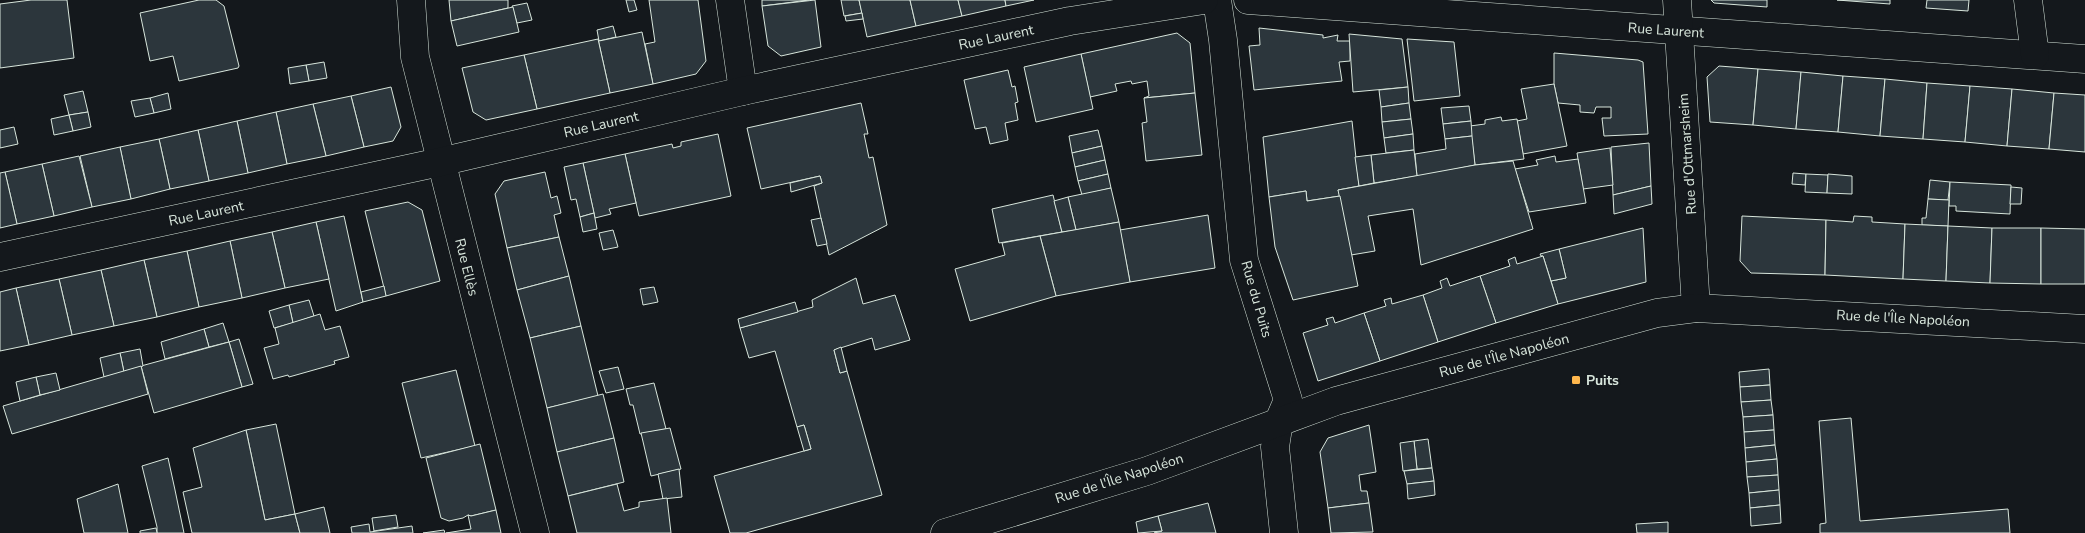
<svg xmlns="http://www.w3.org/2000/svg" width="2085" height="533" font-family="'Nunito Sans',sans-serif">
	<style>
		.building { fill: #2c363c; stroke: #d8e6dc }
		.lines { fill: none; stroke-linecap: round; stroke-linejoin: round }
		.street-casing { stroke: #d8e6dc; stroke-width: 29 }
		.primary-casing { stroke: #d8e6dc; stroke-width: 29 }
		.street { stroke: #14181c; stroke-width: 28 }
		.primary { stroke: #14181c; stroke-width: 28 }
		.poi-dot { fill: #ffb74d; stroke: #14181c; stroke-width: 2 }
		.labels { text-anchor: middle; stroke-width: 4; stroke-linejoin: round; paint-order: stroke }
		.street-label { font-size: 14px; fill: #d8e6dc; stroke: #14181c }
		.poi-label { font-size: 14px; font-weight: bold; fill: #d8e6dc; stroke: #14181c; text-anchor: start }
	</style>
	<rect width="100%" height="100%" fill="#14181c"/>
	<g class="building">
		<polygon points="31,0 67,0 74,58 0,68 0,4"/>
		<polygon points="199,0 216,0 224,6 239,66 238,68 179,81 173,56 150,61 140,13"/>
		<polygon points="449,0 508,0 508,8 451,21"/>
		<polygon points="626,0 634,0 637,10 629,12"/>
		<polygon points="649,0 698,0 706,61 696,74 653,84 645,44 655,42"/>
		<polygon points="762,0 809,0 762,6"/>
		<polygon points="815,0 821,47 781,56 768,46 762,6"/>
		<polygon points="841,0 859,0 862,13 844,16"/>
		<polygon points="859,0 910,0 916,26 867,37"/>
		<polygon points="910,0 958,0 962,16 916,26"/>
		<polygon points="958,0 1005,0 1006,6 962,16"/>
		<polygon points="1005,0 1034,0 1006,6"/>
		<polygon points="1711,0 1767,0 1767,7 1714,3"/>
		<polygon points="1837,0 1890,0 1890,4"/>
		<polygon points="1927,0 1969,0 1968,11 1926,8"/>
		<polygon points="527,3 532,20 517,23 512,6"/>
		<polygon points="513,7 519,32 457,46 451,21"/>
		<polygon points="862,13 863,19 846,21 845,16"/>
		<polygon points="613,26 616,37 599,41 597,30"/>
		<polygon points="1259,28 1323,35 1323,38 1338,35 1337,41 1350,41 1350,61 1339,62 1342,81 1254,90 1249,46 1260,45"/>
		<polygon points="642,32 653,84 610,93 598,39 599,41"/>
		<polygon points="1177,33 1190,43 1195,93 1144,98 1149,96 1147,81 1132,84 1131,81 1115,84 1117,91 1090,97 1081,54"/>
		<polygon points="1349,34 1402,39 1408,87 1353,92"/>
		<polygon points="598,39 610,93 537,109 524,55"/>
		<polygon points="1407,39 1454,42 1460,96 1414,101"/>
		<polygon points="1554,53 1638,60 1643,62 1648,134 1604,136 1602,118 1611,118 1611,107 1596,107 1594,113 1580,112 1580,105 1558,103 1554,84"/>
		<polygon points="1081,54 1093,109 1036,122 1024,67"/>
		<polygon points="524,55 537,109 486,120 473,112 462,68"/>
		<polygon points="324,62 327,78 309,81 306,65"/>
		<polygon points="306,65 309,81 290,84 288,68"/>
		<polygon points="1719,66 1758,69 1753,125 1710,122 1707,77"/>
		<polygon points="1758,69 1801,72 1796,129 1753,125"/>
		<polygon points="1008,70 1012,87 1015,86 1018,102 1015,103 1018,120 1005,123 1008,140 990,144 986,127 975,129 964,80"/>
		<polygon points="1801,72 1843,76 1838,132 1796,129"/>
		<polygon points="1843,76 1885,79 1880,136 1838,132"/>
		<polygon points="1885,79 1927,83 1923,139 1880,136"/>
		<polygon points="1927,83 1970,86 1965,142 1923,139"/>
		<polygon points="1554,84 1567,146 1523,154 1517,121 1527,119 1521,89"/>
		<polygon points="1970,86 2012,89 2007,146 1965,142"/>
		<polygon points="391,87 401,127 393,141 364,147 351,96"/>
		<polygon points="1408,87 1409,103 1381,107 1379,90"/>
		<polygon points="2012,89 2054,93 2049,149 2007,146"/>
		<polygon points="83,91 88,112 69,115 64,95"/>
		<polygon points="168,93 171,109 154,113 150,98"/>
		<polygon points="1195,93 1202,155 1146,161 1142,123 1147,122 1144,98"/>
		<polygon points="2054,93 2085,95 2085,152 2049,149"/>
		<polygon points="351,96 364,147 326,156 313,104"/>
		<polygon points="150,98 154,113 135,117 131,101"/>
		<polygon points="861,103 868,134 864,134 869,158 873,157 887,225 829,255 814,186 822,183 820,176 761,189 747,128"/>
		<polygon points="1409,103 1411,119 1382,122 1381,107"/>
		<polygon points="313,104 326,156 287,164 276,112"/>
		<polygon points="1469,106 1471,121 1443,124 1441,108"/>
		<polygon points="88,112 91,127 73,131 69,115"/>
		<polygon points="276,112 287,164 248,173 237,121"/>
		<polygon points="69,115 73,131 54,135 51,119"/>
		<polygon points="1501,117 1502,121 1517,119 1524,159 1475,165 1470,126 1485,124 1485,120"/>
		<polygon points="1411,119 1413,134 1384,138 1382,122"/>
		<polygon points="237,121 248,173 209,181 198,130"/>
		<polygon points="1352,121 1359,186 1338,190 1340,196 1307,201 1306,191 1269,197 1263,137"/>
		<polygon points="1471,121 1472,136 1445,139 1443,124"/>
		<polygon points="14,127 18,144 0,148 0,130"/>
		<polygon points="198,130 209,181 170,189 159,139"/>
		<polygon points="1098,130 1102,146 1072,153 1069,136"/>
		<polygon points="718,134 731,196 639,216 625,154 672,144 673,148 681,146 681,142"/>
		<polygon points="1413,134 1414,150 1386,153 1384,138"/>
		<polygon points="1472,136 1475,165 1417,177 1415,154 1446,149 1445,139"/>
		<polygon points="159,139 170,189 131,199 120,147"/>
		<polygon points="1649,143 1651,186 1613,195 1611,147"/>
		<polygon points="1102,146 1105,160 1075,167 1072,153"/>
		<polygon points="120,147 131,199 92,207 80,156"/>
		<polygon points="1610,148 1613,185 1583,189 1577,153"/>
		<polygon points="1414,150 1417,176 1374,183 1371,155"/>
		<polygon points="625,154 636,203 609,209 611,214 595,218 583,163"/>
		<polygon points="1371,155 1374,183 1359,186 1355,157"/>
		<polygon points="79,156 92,207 54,216 42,164"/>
		<polygon points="1555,156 1556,162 1578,159 1586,203 1529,212 1515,169 1538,165 1536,160"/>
		<polygon points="1105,160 1108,174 1078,181 1075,167"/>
		<polygon points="1513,161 1533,229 1421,265 1413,209 1368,216 1375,251 1351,255 1338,190 1475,165"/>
		<polygon points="583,163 594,213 580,217 576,199 571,200 564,167"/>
		<polygon points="42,164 54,216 17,224 5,172"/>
		<polygon points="5,172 17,224 0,228 0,173"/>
		<polygon points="545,172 551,198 557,196 561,213 554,215 559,237 507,248 495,194 504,181"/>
		<polygon points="1793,173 1806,174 1805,185 1792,184"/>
		<polygon points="1108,174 1111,188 1082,195 1078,181"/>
		<polygon points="1806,174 1828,175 1827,193 1805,192"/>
		<polygon points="1828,174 1852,176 1852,194 1827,193"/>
		<polygon points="820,176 822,183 791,192 790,183"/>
		<polygon points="1930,180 1950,182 1948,200 1928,199"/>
		<polygon points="1950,182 2011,185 2010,214 1956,211 1956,206 1949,206"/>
		<polygon points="1651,186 1652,204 1614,214 1613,195"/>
		<polygon points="2011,187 2022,188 2021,204 2010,204"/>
		<polygon points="1111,188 1119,222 1076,230 1068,197"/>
		<polygon points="1306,191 1307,201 1340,196 1358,286 1293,300 1275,247 1269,197"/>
		<polygon points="1053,195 1062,232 999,243 992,209"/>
		<polygon points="1068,197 1076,230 1062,232 1054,201"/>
		<polygon points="1928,199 1949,200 1948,226 1922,225 1922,218 1926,218"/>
		<polygon points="408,202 422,210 440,281 386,296 365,211"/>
		<polygon points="594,213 597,229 583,232 580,217"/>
		<polygon points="1208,215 1215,268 1130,282 1120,230"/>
		<polygon points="344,216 363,302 336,311 316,222"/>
		<polygon points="1742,216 1826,220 1825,275 1751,273 1740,261"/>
		<polygon points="1854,216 1872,217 1872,222 1905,224 1903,279 1825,275 1826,220 1853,222"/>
		<polygon points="821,218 827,244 817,246 811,220"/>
		<polygon points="316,222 329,279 285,288 272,232"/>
		<polygon points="1119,222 1130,282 1056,296 1040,236"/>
		<polygon points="1905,224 1948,226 1946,281 1903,279"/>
		<polygon points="1948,226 1992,228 1990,283 1946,281"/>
		<polygon points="1643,228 1646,282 1558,304 1551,281 1566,278 1559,249"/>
		<polygon points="1992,228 2041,228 2041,284 1990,283"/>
		<polygon points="2041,228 2085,229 2085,284 2041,284"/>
		<polygon points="613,230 618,247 603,250 599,233"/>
		<polygon points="272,232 285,288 242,298 230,241"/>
		<polygon points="1040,236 1056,296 970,321 955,269 1005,255 1002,243"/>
		<polygon points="559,237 569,276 517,290 507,248"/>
		<polygon points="230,241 242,298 199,307 187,251"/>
		<polygon points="1559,249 1566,278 1551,281 1543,256 1541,256 1540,254"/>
		<polygon points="187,251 199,307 157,317 144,260"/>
		<polygon points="1543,256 1558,304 1496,323 1480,276 1510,266 1508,260 1515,257 1517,264"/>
		<polygon points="144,260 157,317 114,326 101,270"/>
		<polygon points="101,270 114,326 72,335 59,279"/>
		<polygon points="569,276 581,326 530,338 517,290"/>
		<polygon points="1480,276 1496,323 1438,342 1423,295 1442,288 1440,281 1447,278 1450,286"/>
		<polygon points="856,278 863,304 895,295 910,340 875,350 872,338 834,350 840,373 847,371 882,495 746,533 730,533 714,476 811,449 804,425 797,427 775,351 749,358 740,328 813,307 812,300"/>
		<polygon points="59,279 72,335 29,345 16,288"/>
		<polygon points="384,286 386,296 363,302 361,292"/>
		<polygon points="654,287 658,302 643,305 640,289"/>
		<polygon points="16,288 29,345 0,351 0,292"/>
		<polygon points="1423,295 1438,342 1380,361 1364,313 1386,306 1384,300 1391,298 1392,304"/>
		<polygon points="309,300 314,316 293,323 289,305"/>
		<polygon points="795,302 798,312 740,328 738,319"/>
		<polygon points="289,305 293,323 274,328 269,311"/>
		<polygon points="1364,313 1380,361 1318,381 1303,333 1328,325 1326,319 1333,317 1335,323"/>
		<polygon points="320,314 325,330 340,326 349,357 334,361 335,364 289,377 288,375 273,379 264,348 279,344 275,328"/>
		<polygon points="223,323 229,342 209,347 204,329"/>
		<polygon points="581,326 598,396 547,408 530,338"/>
		<polygon points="204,329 209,347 165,359 161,342"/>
		<polygon points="239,339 253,384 242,387 229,342"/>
		<polygon points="229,342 242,387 154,413 141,366"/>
		<polygon points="841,347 847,371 840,373 834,350"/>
		<polygon points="140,349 143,366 124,372 120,353"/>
		<polygon points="120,353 124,372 104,377 100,358"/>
		<polygon points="141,366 148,394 12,434 3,406"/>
		<polygon points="618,367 624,389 606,393 599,371"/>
		<polygon points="1769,369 1770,385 1740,387 1739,372"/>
		<polygon points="456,370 475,446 421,458 402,383"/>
		<polygon points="56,373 60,390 40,395 36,377"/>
		<polygon points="36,377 40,395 20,401 16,382"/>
		<polygon points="654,383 666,429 640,434 633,405 630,405 626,389"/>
		<polygon points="1770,385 1771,400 1741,402 1740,387"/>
		<polygon points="603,394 614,438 557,452 547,408"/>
		<polygon points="1771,400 1773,415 1743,417 1741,402"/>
		<polygon points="1773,415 1774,430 1744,432 1743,417"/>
		<polygon points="1851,418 1860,521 2008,509 2010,533 1820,533 1820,524 1826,523 1819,421"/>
		<polygon points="276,424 295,514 265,520 246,430"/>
		<polygon points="804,425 811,449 804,451 797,427"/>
		<polygon points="1369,425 1376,472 1359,475 1361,491 1367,491 1369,503 1328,508 1320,452 1328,438"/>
		<polygon points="670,428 681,469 651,476 641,433"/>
		<polygon points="246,430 265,520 295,514 300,533 192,533 183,492 202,487 193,448"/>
		<polygon points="1774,430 1775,445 1745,448 1744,432"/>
		<polygon points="614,438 624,482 568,496 557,452"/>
		<polygon points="1428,439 1432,468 1417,469 1414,441"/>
		<polygon points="1414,441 1417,469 1403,471 1400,443"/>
		<polygon points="480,444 496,510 471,516 468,515 463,518 449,521 441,518 426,458"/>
		<polygon points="1775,445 1777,459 1746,462 1745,448"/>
		<polygon points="168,458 175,490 184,533 157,533 157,527 142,466"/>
		<polygon points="1777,459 1778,475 1747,477 1746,462"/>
		<polygon points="1432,468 1434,481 1407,484 1404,471"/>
		<polygon points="679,469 682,497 663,499 658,474"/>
		<polygon points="1778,475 1779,490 1749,493 1747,477"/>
		<polygon points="1434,481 1435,495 1408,499 1407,484"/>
		<polygon points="118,484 128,533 84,533 77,499"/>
		<polygon points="617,484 624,511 639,507 639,502 667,498 671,533 577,533 568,496"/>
		<polygon points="1779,490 1780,505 1750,508 1749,493"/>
		<polygon points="1208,503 1216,533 1154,533 1162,531 1158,516"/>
		<polygon points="1369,503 1373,532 1331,533 1328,508"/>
		<polygon points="1780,505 1781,523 1751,526 1750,508"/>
		<polygon points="324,507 330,533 300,533 295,514"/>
		<polygon points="496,510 501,533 446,533 471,529 468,515 471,516"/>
		<polygon points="396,515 398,527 374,531 372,518"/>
		<polygon points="1158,516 1162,531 1138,533 1136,522"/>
		<polygon points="1668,522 1668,533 1637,533 1636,524"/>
		<polygon points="369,524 370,532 412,526 413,533 352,533 351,527"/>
		<polygon points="156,528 157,533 140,533 140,531"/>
		<polygon points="444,530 445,533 423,533"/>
	</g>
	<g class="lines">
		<g class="street-casing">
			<g id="street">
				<polyline points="411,0 415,57 535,533"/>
				<polyline points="730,0 743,91"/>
				<polyline points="1217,0 1223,40 1244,260 1288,400 1279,421 1275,447 1284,533"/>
				<polyline points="1248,0 2085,59"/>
				<polyline points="1677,0 1696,308"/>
				<polyline points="2028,0 2035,55"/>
				<polyline points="0,257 440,162 743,91 1070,21 1204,0"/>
			</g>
		</g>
		<g class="primary-casing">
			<polyline id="primary" points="945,533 1147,471 1336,401 1657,313 1696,308 2085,329"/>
		</g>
		<use href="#street" class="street"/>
		<use href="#primary" class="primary"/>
	</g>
	<rect class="poi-dot" x="1571" y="375" width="10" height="10" rx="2.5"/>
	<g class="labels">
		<g class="street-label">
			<text transform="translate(1666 30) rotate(4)" y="5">Rue Laurent</text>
			<text transform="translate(996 37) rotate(-12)" y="5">Rue Laurent</text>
			<text transform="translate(601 124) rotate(-13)" y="5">Rue Laurent</text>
			<text transform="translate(1687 154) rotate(-94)" y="5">Rue d'Ottmarsheim</text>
			<text transform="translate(206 213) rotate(-12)" y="5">Rue Laurent</text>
			<text transform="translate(467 267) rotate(76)" y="5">Rue Ellès</text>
			<text transform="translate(1257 299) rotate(74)" y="5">Rue du Puits</text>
			<text transform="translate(1903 318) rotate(3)" y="5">Rue de l'Île Napoléon</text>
			<text transform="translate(1504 355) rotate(-15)" y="5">Rue de l'Île Napoléon</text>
			<text transform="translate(1119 478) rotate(-18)" y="5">Rue de l'Île Napoléon</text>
		</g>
		<g class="poi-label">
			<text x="1586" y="385">Puits</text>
		</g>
	</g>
</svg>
